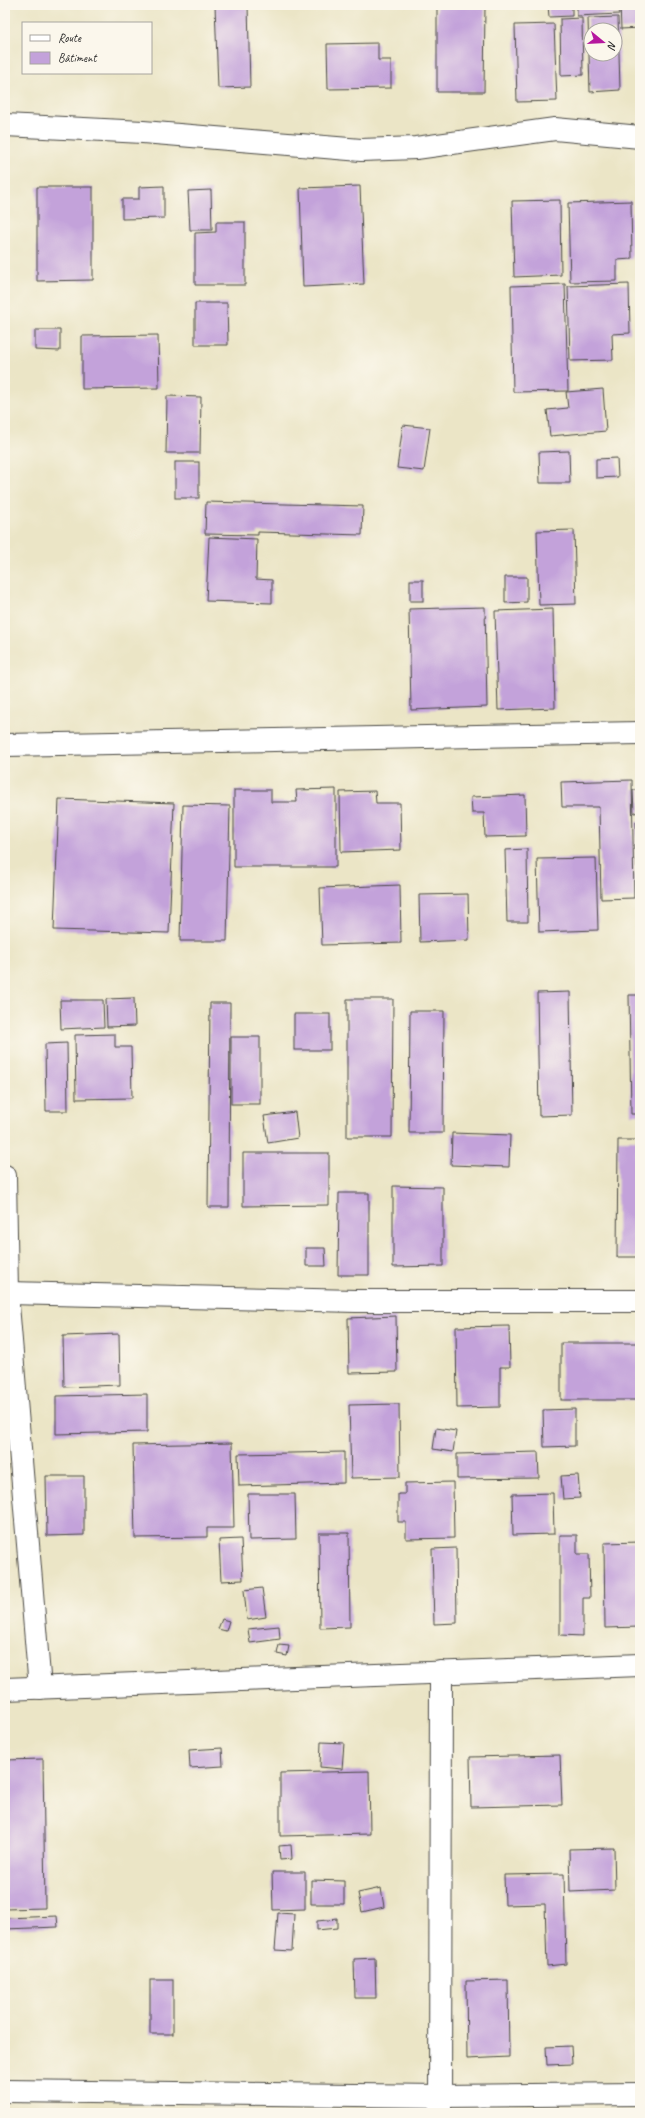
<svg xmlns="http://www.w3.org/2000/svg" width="645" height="2118" font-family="Caveat,sans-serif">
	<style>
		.building { fill: #c3a2da; fill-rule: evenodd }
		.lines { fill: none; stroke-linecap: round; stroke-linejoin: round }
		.minor-casing { stroke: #484742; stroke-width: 24 }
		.minor { stroke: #fff; stroke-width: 22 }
	</style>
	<rect width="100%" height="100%" fill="#fbf7ec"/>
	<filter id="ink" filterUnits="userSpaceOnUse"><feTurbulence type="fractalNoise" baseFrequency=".025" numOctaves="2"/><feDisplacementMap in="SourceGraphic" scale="8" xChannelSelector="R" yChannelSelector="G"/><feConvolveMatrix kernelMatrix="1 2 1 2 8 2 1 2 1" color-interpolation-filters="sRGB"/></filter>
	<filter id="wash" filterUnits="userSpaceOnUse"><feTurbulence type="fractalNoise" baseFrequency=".012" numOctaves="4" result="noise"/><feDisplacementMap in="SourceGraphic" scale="16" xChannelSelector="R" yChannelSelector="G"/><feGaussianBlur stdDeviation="0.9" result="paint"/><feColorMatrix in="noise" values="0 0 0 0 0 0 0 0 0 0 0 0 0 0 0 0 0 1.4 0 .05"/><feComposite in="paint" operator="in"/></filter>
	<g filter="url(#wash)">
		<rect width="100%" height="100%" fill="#ebe5c6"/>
		<g id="blocks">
			<g class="building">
				<polygon points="215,5 248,5 250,87 218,88"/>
				<polygon points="437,5 485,5 484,92 437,92"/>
				<polygon points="548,5 572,5 572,16 549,17"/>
				<polygon points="577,5 618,5 619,14 577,16"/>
				<polygon points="620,5 640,5 640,28 621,29"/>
				<path d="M618,17L620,90L590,92L588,18ZM591,30H615V54H591Z"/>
				<polygon points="582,18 583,75 561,76 560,19"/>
				<polygon points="554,24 557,101 517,102 515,25"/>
				<polygon points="378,43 378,60 391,60 391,88 328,89 327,44"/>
				<polygon points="164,186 164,218 122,219 122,199 139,199 139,187"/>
				<polygon points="360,186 364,284 303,287 300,188"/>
				<polygon points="37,187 93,187 93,280 37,281"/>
				<polygon points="211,190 212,230 190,230 188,191"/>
				<polygon points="560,200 561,275 514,277 512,201"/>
				<polygon points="631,201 632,259 617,260 617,281 570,282 568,203"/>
				<polygon points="216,222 245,222 245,285 195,285 195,233 216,232"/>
				<polygon points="565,284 568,391 513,392 511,286"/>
				<polygon points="629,284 630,333 612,334 613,360 570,361 568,286"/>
				<polygon points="195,303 227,303 228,345 195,345"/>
				<polygon points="35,330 60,330 60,351 35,350"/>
				<polygon points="158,335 159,388 82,389 82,336"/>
				<polygon points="603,389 606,431 550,436 547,410 568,408 566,392"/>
				<polygon points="167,396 201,397 200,453 166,453"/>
				<polygon points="403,425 430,428 424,471 397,468"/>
				<polygon points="569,451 570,483 540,483 539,452"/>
				<polygon points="617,458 618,477 596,478 596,459"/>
				<rect x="175" y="462" width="24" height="36"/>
				<polygon points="206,502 363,506 362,535 258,532 258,535 205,534"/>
				<polygon points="574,530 576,604 539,605 537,531"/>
				<polygon points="209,537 257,539 256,579 272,580 272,603 206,601"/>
				<polygon points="505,577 527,577 527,602 505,603"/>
				<rect x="410" y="580" width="13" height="21"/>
				<polygon points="485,607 487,707 411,710 409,609"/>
				<polygon points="553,609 555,708 498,710 495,611"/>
				<polygon points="632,780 634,898 601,899 599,807 562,807 561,782"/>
				<polygon points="336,789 336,867 234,867 234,790 271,790 271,802 297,802 296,790"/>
				<polygon points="633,790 640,790 640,812 634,813"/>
				<polygon points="375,791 376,803 400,803 401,850 341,852 340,792"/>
				<polygon points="525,795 526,836 485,837 484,813 472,813 471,797"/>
				<polygon points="59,799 174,803 169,933 54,930"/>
				<polygon points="183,805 230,806 227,941 180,941"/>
				<polygon points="636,822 640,822 640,867 637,867"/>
				<polygon points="527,849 528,922 507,922 505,850"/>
				<polygon points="596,858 598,930 539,932 537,859"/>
				<polygon points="400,885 401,943 322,945 320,888"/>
				<polygon points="468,894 469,940 420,942 419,895"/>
				<polygon points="570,992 572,1115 539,1116 537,993"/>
				<polygon points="629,995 640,995 640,1114 631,1114"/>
				<polygon points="134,998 135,1026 107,1027 106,999"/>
				<polygon points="347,999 393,999 392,1137 347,1137"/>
				<polygon points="60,1000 103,1000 104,1027 61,1029"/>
				<polygon points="210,1003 230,1003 229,1207 208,1207"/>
				<polygon points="410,1011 444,1011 443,1133 409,1133"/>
				<rect x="294" y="1014" width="36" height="36"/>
				<polygon points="115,1034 115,1047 131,1047 132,1098 76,1099 75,1035"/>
				<rect x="231" y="1037" width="29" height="67"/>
				<polygon points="67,1043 68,1111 46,1111 45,1044"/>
				<polygon points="295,1112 298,1138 268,1143 264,1116"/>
				<polygon points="452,1133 510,1135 509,1167 451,1165"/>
				<polygon points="618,1140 640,1140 640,1257 617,1257"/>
				<polygon points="243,1153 329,1153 329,1205 243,1206"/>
				<polygon points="393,1186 443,1187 443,1266 393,1267"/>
				<polygon points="339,1193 369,1193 369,1275 338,1275"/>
				<polygon points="306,1248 325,1248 326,1266 306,1266"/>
				<polygon points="396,1316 397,1372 349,1373 348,1318"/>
				<polygon points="509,1326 510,1367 500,1367 500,1407 457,1408 456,1327"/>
				<polygon points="119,1334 120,1385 64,1387 63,1336"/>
				<rect x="561" y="1343" width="79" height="57"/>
				<polygon points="147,1394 147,1432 56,1434 56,1396"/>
				<polygon points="399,1404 400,1477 351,1478 349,1405"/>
				<polygon points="575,1409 575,1446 544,1447 543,1410"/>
				<polygon points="436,1428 456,1431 453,1452 433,1449"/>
				<polygon points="232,1443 234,1528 207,1528 207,1537 135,1538 133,1445"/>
				<polygon points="344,1452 344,1483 239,1486 238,1454"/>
				<polygon points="538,1452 539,1478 457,1479 457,1454"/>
				<polygon points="578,1475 580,1498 563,1499 561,1476"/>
				<polygon points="46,1476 84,1476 84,1535 47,1536"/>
				<polygon points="453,1482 454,1538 406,1539 406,1522 398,1522 398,1494 405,1494 405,1483"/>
				<polygon points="553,1493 554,1534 513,1535 512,1494"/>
				<polygon points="248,1494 295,1494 296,1539 249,1540"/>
				<polygon points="319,1533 349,1533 350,1627 320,1628"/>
				<polygon points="560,1535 577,1535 577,1554 589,1554 590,1598 583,1598 583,1636 560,1635"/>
				<polygon points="241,1539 243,1580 221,1581 219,1540"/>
				<polygon points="640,1542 640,1627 605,1628 604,1543"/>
				<polygon points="456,1548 457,1623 434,1624 432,1549"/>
				<polygon points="262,1588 266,1617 247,1620 244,1590"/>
				<polygon points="222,1619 229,1621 226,1631 218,1629"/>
				<polygon points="279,1626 280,1639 250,1643 248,1629"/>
				<polygon points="279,1645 289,1646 287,1656 277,1654"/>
				<polygon points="321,1742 344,1743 342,1769 320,1767"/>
				<polygon points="222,1748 223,1766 190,1768 189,1750"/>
				<polygon points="560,1755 562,1805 471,1807 470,1757"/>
				<polygon points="43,1759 45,1908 5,1909 5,1760"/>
				<polygon points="369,1771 370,1834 280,1836 280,1773"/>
				<polygon points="291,1845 292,1859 280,1860 279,1846"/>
				<polygon points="614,1848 615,1890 570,1892 569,1849"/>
				<polygon points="272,1872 305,1872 305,1909 273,1910"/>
				<polygon points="564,1874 566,1964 547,1966 545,1904 505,1905 504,1875"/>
				<polygon points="311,1880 344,1881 344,1904 311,1904"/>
				<polygon points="381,1888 384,1907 362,1912 358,1893"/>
				<polygon points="278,1913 294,1914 292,1951 275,1950"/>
				<polygon points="57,1916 58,1927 5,1929 5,1918"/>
				<polygon points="337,1919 337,1928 317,1930 317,1921"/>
				<polygon points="375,1958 376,1998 355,1998 354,1959"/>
				<rect x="150" y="1980" width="23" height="54"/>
				<polygon points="508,1980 509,2057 467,2059 466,1981"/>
				<polygon points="571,2046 572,2064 547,2065 546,2047"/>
			</g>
		</g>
	</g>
	<g filter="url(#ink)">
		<use href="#blocks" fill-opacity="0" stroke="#484742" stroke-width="1"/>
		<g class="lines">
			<g class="minor-casing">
				<g id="minor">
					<polyline points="5,125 143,132 361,150 416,148 555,129 640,137"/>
					<polyline points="5,745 640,733"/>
					<polyline points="5,1176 7,1293 40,1688"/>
					<polyline points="7,1293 356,1301 640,1301"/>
					<polyline points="5,1689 640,1665"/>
					<polyline points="5,2091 440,2096 640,2094"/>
					<polyline points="440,2113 441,1672"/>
				</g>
			</g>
			<use href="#minor" class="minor"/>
		</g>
	</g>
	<rect width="645" height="2118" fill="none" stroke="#fbf7ec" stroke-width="20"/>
	<rect x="22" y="22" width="130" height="52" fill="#fbf7ec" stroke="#a8a59f"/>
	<rect x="30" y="35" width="20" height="6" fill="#ffffff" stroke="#a8a59f"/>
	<text x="58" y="42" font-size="12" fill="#2b2b2b">Route</text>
	<rect x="30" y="52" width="20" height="12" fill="#c3a2da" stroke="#a8a59f"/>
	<text x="58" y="62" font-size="12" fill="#2b2b2b">Bâtiment</text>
	<g transform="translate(603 42) rotate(108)"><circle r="19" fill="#fbf7ec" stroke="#a8a59f"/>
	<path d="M0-3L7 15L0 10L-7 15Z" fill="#b5179e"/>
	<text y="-6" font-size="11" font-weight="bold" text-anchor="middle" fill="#2b2b2b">N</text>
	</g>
</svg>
